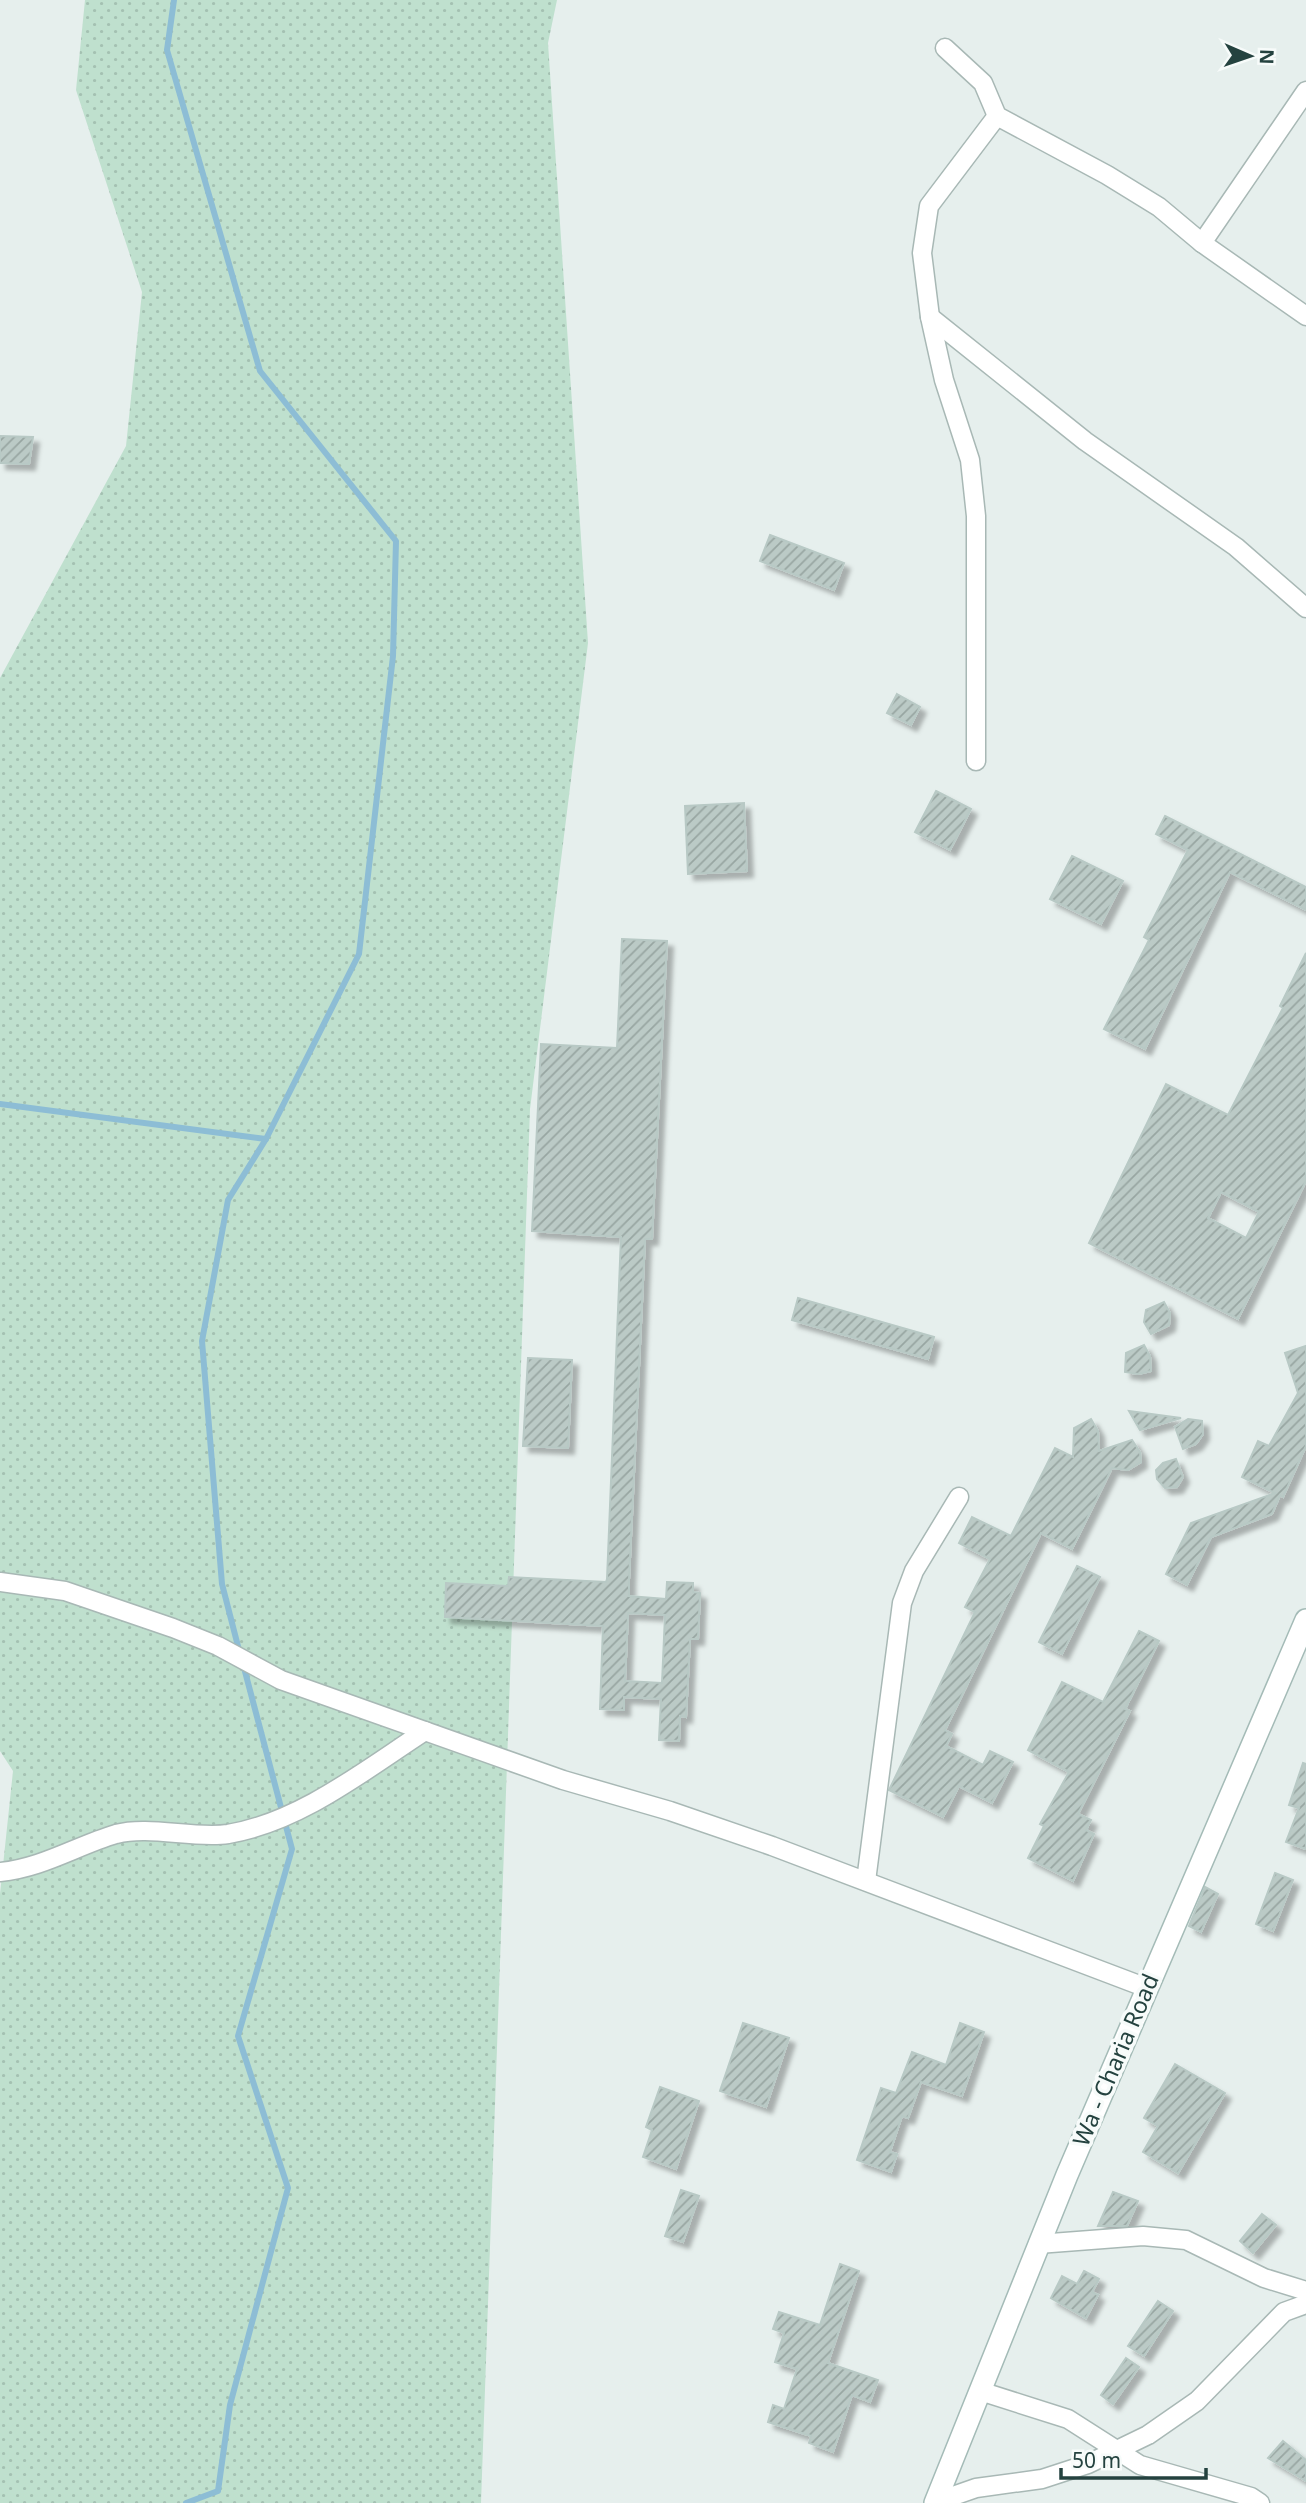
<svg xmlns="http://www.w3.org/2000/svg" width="1306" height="2503" font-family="'Noto Sans',sans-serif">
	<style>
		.grass { fill: url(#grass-dots) }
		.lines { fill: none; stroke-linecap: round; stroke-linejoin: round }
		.stream { stroke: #8dbdd5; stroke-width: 6 }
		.building { fill: url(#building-hatch); stroke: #b8c9c5; stroke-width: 2; fill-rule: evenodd; filter: url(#shadow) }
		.street-casing { stroke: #a8b8b5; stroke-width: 21 }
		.secondary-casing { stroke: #a4bbb7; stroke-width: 24 }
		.street { stroke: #fff; stroke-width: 18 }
		.secondary { stroke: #fff; stroke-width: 21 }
		.labels { text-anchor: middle; stroke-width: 7; stroke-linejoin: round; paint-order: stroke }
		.street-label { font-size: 23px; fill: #24423f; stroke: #f7fbfa }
	</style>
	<defs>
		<pattern id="grass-dots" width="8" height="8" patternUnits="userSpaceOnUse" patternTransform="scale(1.75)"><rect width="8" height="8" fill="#bfe0ce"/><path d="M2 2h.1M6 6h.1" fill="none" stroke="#a4c1b2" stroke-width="1.8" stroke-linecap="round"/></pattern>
		<pattern id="building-hatch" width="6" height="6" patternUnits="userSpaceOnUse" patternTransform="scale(1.75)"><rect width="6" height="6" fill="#bbcac6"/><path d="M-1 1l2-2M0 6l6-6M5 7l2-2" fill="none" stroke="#98a6a2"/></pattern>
		<filter id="shadow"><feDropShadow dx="6" dy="6" stdDeviation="2" flood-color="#0004"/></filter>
	</defs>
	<rect width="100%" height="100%" fill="#e6efed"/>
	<polygon class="grass" points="85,0 557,0 548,43 588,643 530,1109 481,2503 0,2503 0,1894 13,1771 0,1751 0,678 126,446 142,292 76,90"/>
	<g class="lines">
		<g class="stream">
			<polyline points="174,0 167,50 260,371 396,541 393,656 359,954 266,1139 228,1200 202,1341 222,1584 240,1654"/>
			<polyline points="0,1104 266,1139"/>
			<polyline points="186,2503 218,2491 230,2405 288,2188 238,2036 292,1849 243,1664"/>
		</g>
	</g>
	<g class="building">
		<polygon points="0,436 33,437 29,464 0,463"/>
		<polygon points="770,535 844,563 834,590 760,561"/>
		<polygon points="897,694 920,707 911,725 887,713"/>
		<polygon points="936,791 971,809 950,850 915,832"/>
		<polygon points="744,803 747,871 688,874 685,806"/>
		<polygon points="1165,816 1306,887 1306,910 1230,872 1145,1049 1104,1029 1149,940 1144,937 1188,850 1156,834"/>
		<polygon points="1072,856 1123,881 1101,924 1050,899"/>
		<path d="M622,939L667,941L652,1239H645L629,1580V1596L666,1599L667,1582L693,1583V1592L700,1593L698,1639H690L686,1717L680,1716L679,1741L659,1740L661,1699L624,1697V1710L600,1709L603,1626L445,1617L446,1583L508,1586L509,1577L606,1582L607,1579L621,1237L532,1231L541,1044L617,1048ZM628,1613L665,1615L662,1683L625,1681Z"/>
		<path d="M1306,953V1181L1238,1319L1089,1243L1166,1084L1228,1115L1283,1008L1280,1006ZM1221,1192L1259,1212L1246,1238L1208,1218Z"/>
		<polygon points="798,1298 934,1337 928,1359 792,1320"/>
		<polygon points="1164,1302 1170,1313 1169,1325 1151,1334 1144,1322 1146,1310"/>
		<polygon points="1144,1345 1150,1356 1151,1371 1138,1374 1125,1372 1126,1353"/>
		<polygon points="1306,1346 1306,1446 1283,1497 1280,1495 1272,1514 1211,1537 1187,1585 1166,1574 1191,1523 1275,1493 1242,1477 1258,1441 1269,1446 1298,1393 1285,1353"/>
		<polygon points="528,1358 572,1360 568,1448 523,1446"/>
		<polygon points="1129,1411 1181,1418 1140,1430"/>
		<polygon points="1091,1419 1098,1431 1099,1451 1132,1440 1140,1452 1141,1462 1128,1470 1112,1468 1072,1549 1041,1533 945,1730 952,1734 946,1746 983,1765 990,1751 1013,1762 992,1803 959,1786 943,1817 889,1790 975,1612 965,1607 990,1559 959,1543 972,1517 1011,1536 1055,1448 1073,1457 1074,1428"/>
		<polygon points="1188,1419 1202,1421 1203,1434 1196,1444 1183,1449 1175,1427"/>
		<polygon points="1176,1459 1183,1477 1177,1487 1165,1488 1157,1479 1156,1470 1163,1463"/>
		<polygon points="1077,1566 1100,1577 1062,1654 1039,1642"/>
		<polygon points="1139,1631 1159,1641 1125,1709 1130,1711 1078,1814 1091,1820 1086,1830 1094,1834 1073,1881 1028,1858 1044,1826 1040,1824 1069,1772 1028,1750 1062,1682 1103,1702"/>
		<polygon points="1303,1763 1306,1764 1306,1849 1286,1842 1299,1808 1289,1805"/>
		<polygon points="1275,1873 1293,1880 1273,1931 1256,1924"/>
		<polygon points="1205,1887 1218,1894 1201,1932 1189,1926"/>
		<polygon points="743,2023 789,2038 766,2107 720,2091"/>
		<polygon points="960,2023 984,2032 962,2096 921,2082 908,2118 902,2116 890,2152 897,2154 891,2172 857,2160 881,2088 896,2093 912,2052 946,2065"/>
		<polygon points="1175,2064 1225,2093 1178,2173 1143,2152 1158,2126 1144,2118"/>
		<polygon points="660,2087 699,2101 676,2169 643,2157 652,2130 646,2127"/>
		<polygon points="681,2190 699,2196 683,2242 665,2236"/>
		<polygon points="1113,2192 1138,2201 1127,2226 1098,2226"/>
		<polygon points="1262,2214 1276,2225 1253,2253 1240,2241"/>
		<polygon points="840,2264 859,2271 828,2363 878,2380 870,2402 852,2395 833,2452 809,2443 811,2436 768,2422 773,2405 784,2409 797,2369 775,2362 784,2333 773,2329 779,2312 820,2325"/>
		<polygon points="1084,2271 1099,2279 1092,2292 1098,2295 1086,2318 1051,2298 1062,2276 1077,2284"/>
		<polygon points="1158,2301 1173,2311 1144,2356 1128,2346"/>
		<polygon points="1126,2358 1139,2367 1113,2404 1101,2395"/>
		<polygon points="1283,2441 1306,2460 1306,2481 1268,2458"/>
	</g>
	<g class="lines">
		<g class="street-casing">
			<g id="street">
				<polyline points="945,48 983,83 997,116 1107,175 1159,207 1202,243 1306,316"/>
				<polyline points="1202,243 1306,91"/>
				<polyline points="930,317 1085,441 1236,547 1306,608"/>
				<polyline points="976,761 976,516 970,460 944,380 930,317 922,253 929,206 997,116"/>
				<polyline points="0,1582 65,1591 173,1628 218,1646 281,1680 563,1780 670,1811 772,1846 1147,1988"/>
				<path d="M0,1872C42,1868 76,1846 116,1834C149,1825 193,1839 228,1834C300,1822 365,1770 425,1731"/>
				<polyline points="866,1881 902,1603 914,1571 959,1497"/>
				<polyline points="1038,2244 1143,2236 1186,2240 1264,2278 1306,2291"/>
				<polyline points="980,2391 1068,2419 1140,2465 1251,2497 1260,2503"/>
				<polyline points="936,2502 976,2488 1042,2479 1088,2464 1148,2435 1197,2401 1284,2312 1306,2304"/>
			</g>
		</g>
		<g class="secondary-casing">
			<polyline id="secondary" points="935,2503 1067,2175 1306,1620"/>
		</g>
		<use href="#street" class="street"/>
		<use href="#secondary" class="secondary"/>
	</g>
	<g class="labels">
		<g class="street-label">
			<text transform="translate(1116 2060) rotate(-67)" y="8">Wa - Charia Road</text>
		</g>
	</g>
	<g transform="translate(1250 56) rotate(92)" stroke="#f7fbfa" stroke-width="5" paint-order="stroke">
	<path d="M0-5L12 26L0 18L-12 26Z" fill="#24423f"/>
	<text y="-10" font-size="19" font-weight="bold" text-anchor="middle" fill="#24423f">N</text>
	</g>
	<path d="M1061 2468v10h145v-10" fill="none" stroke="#24423f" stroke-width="3.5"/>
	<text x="1072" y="2468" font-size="21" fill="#24423f" stroke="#f7fbfa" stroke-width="5" paint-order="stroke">50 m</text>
</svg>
